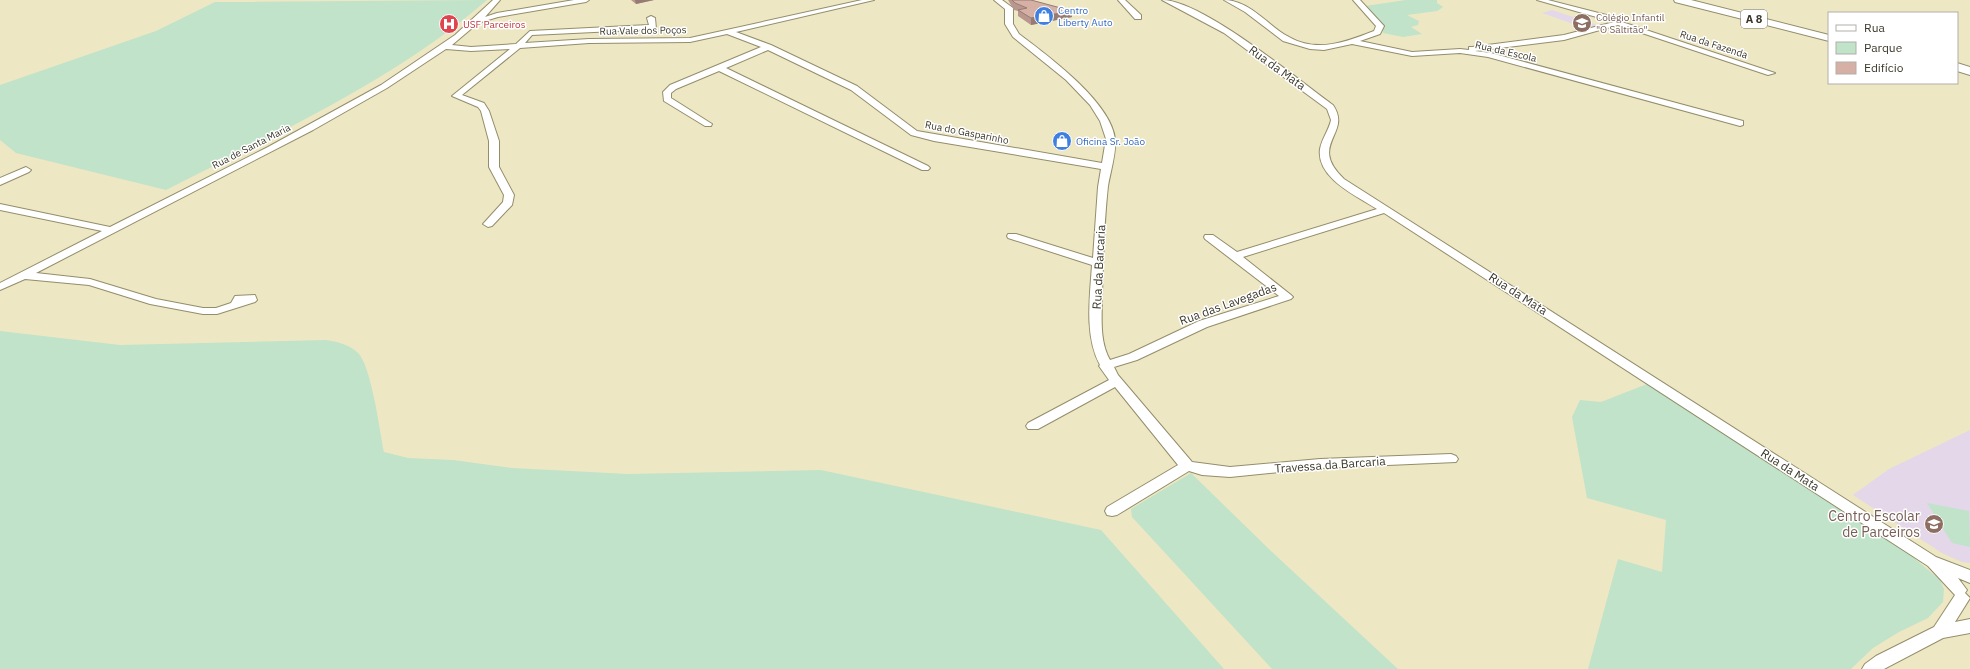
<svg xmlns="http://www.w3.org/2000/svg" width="1970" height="669" font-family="'IBM Plex Sans',sans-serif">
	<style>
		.education { fill: #e4d7ea }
		.green { fill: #c0e3c9 }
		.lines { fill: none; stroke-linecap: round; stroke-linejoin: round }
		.minor-casing { stroke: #938d6b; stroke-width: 2 }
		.highway-casing { stroke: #938d6b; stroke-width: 2 }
		.minor { fill: #fff; fill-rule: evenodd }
		.highway { fill: #fff; fill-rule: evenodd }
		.wall { fill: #b9978e }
		.shaded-wall { fill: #967b74 }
		.building { fill: #d7b0a5; stroke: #967b74 }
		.labels { text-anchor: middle; stroke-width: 3; stroke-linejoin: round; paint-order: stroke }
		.far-shop-label { font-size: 10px; fill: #366cbe; stroke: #fff; text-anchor: start }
		.far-education-label { font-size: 10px; fill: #785e54; stroke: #fff; text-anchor: start }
		.far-health-label { font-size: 10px; fill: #be3a42; stroke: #fff; text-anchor: start }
		.far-street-label { font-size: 10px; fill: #3b382a; stroke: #fff }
		.shield { fill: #fff; stroke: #76746a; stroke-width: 1 }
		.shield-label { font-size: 11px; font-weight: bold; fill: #3b382a }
		.street-label { font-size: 12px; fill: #3b382a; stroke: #fff }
		.near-education-label { font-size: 14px; fill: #785e54; stroke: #fff; text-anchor: end }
	</style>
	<rect width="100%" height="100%" fill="#eee7c3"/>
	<g class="education">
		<polygon points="1552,10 1603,27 1591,30 1542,13"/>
		<polygon points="1970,430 1970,563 1962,562 1942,553 1853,495 1889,469"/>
	</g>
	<g class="green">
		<path d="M487,0C395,80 274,135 166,190L16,153L0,140V85L156,31L215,2Z"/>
		<polygon points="1406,0 1437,0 1437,3 1443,7 1437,11 1407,15 1419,21 1418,25 1411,27 1422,34 1403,37 1383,33 1383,26 1365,6"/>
		<path d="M0,331L120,345L326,340C337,342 348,344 357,352C371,363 380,432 384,452L408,458L453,460L512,468L628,474L821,470L1101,530L1224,669H0Z"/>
		<polygon points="1647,384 1901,547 1940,580 1944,589 1943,602 1928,618 1899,632 1873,648 1851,669 1588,669 1618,559 1662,572 1666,520 1587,498 1572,417 1580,400 1601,402"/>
		<polygon points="1191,473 1271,551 1398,669 1272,669 1132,517 1131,509"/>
		<polygon points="1927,503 1969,511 1970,547 1952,543"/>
	</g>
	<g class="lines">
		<g class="minor-casing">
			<g id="minor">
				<path d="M493,0H500L485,17L497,13L574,0H589L586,2L498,17L478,23L452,45L471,47L516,44L530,31L649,25L647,18L651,16L655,18L656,29L532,35L525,43L589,39L690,38L862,0H874L736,32L771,45L857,86L917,131L1102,163L1106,139L1100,121L1090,105L1066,80L1013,37L1005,24V9L994,0H1002L1013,8V24L1019,34C1047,55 1111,102 1115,139C1117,150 1110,174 1108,186C1104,222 1103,259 1102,295C1102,316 1099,341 1110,360L1129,354L1199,321L1279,296L1205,239L1204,237L1205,235H1213L1237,252L1377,209C1357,196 1316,178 1320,149C1322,138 1329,130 1331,120L1327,109L1224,33L1162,0C1202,0 1297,79 1333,105C1353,134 1307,144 1344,179L1936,557L1970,570V583L1958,578L1967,590L1965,593L1970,598L1955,622L1970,619V633L1943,638L1884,669H1862L1865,664L1876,656L1934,627L1955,595L1928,566L1384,213L1243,257L1291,295L1293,297L1291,299L1207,327L1137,360L1114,367L1118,375L1192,462L1230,467L1320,459L1451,454L1456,456L1458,459L1456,462L1320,468L1230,477L1202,475L1189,471L1117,515L1112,516L1107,515L1105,511L1107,507L1178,465L1115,387L1038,429H1028L1026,426L1028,423L1109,380L1099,366L1100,365C1084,336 1090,296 1092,265L1008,238L1007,236L1008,234H1016L1093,258L1098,187L1101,169L934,141L911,135L851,90L768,50L726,68L928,166L930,168L928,170H922L719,71L676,89L671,93V98L712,124L711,126H705L664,101L663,92L670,85L761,47L727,34L690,42L589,43L520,48L462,95L484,103L489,111L499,141V167L514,195L512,205L492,226L488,227L483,224L503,202L504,195L489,167V141L481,111L478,107L452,96L510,49L471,51L446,49L387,88L313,130L36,273L90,279L156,299L203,308H216L231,303L235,296L255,295L257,300L255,302L217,314H203L150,304L89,285L25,279L0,290V283L102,231L0,210V204L110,227L268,147L381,85L455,35Z"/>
				<polygon points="1118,0 1125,0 1141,15 1141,19 1135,19"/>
				<path d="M1224,0C1237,0 1249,7 1259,15C1269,22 1278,32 1289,37C1317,53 1346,42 1374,31L1376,26L1353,0H1360L1384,26L1380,34L1360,41L1412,52L1460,49L1469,50V47H1472L1564,35L1614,22L1537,0H1548L1622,19V22L1775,73L1768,75L1618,25L1564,40L1475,51L1491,53L1743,121V125L1740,126L1488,57L1460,53L1412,56L1352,44L1324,50L1310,49L1283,41L1245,12Z"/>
				<polygon points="26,167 31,170 29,172 0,185 0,178"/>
			</g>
		</g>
		<g class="highway-casing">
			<g id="highway">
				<polygon points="1674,0 1691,0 1829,35 1829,41 1675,2"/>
				<polygon points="1957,63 1970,67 1970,75 1957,71"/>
			</g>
		</g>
		<use href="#minor" class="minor"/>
		<use href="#highway" class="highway"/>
	</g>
	<g class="wall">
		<polygon points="631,0 654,0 636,4"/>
		<polygon points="1008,0 1031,0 1072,17 1031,25 1018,16 1018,11 1014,10"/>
	</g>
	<g class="shaded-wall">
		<polygon points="635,0 654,0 636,4"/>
		<polygon points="1072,11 1072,17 1031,25 1031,18"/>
	</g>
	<polygon class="building" points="1012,0 1031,0 1072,11 1031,18 1018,10 1027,8 1015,3"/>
	<defs>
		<g id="shop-disc" transform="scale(1)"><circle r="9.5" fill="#3f7fe0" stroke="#fff"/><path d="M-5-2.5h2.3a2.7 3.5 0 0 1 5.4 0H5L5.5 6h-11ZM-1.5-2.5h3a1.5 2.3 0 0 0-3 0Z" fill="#fff"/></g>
		<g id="school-disc" transform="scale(1)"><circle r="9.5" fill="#8d6e63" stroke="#fff"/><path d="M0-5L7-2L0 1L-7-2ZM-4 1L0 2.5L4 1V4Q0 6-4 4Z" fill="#fff"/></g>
		<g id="hospital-disc" transform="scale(1)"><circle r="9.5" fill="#e0444e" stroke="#fff"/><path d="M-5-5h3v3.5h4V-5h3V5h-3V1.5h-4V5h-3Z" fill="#fff"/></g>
	</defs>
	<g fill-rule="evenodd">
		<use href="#shop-disc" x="1044" y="16"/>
		<use href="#school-disc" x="1582" y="23"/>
		<use href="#hospital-disc" x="449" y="24"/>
		<use href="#shop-disc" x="1062" y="141"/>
		<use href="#school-disc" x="1934" y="524"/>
	</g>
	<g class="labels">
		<g class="far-shop-label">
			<text x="1058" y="14">Centro<tspan x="1058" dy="12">Liberty Auto</tspan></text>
			<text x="1076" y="145">Oficina Sr. João</text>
		</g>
		<g class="far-education-label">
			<text x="1596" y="21">Colégio Infantil<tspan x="1596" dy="12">"O Saltitão"</tspan></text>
		</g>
		<g class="far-health-label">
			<text x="463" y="28">USF Parceiros</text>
		</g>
		<g class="far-street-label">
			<text transform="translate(643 30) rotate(-1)" y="4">Rua Vale dos Poços</text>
			<text transform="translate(1714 44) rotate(18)" y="4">Rua da Fazenda</text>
			<text transform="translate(1506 51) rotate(13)" y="4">Rua da Escola</text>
			<text transform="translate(967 132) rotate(11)" y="4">Rua do Gasparinho</text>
			<text transform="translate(251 146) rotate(-27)" y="4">Rua de Santa Maria</text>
		</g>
		<rect class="shield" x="1741" y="10" width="26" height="18" rx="3"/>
		<g class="shield-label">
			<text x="1754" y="23">A 8</text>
		</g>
		<g class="street-label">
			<text transform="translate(1277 68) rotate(36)" y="4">Rua da Mata</text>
			<text transform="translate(1099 267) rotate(-87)" y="4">Rua da Barcaria</text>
			<text transform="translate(1518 294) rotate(33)" y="4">Rua da Mata</text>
			<text transform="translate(1228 304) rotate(-20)" y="4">Rua das Lavegadas</text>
			<text transform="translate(1330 465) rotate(-4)" y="4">Travessa da Barcaria</text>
			<text transform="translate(1790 470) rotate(33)" y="4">Rua da Mata</text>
		</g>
		<g class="near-education-label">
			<text x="1920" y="521">Centro Escolar<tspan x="1920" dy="16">de Parceiros</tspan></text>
		</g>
	</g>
	<rect x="1828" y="12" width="130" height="72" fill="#ffffff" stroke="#b1afaa"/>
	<rect x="1836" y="25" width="20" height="6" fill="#ffffff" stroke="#b1afaa"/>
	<text x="1864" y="32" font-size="12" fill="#3b382a">Rua</text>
	<rect x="1836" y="42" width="20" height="12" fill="#c0e3c9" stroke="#b1afaa"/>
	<text x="1864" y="52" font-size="12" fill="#3b382a">Parque</text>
	<rect x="1836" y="62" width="20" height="12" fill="#d7b0a5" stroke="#b1afaa"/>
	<text x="1864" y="72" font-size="12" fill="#3b382a">Edifício</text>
</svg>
